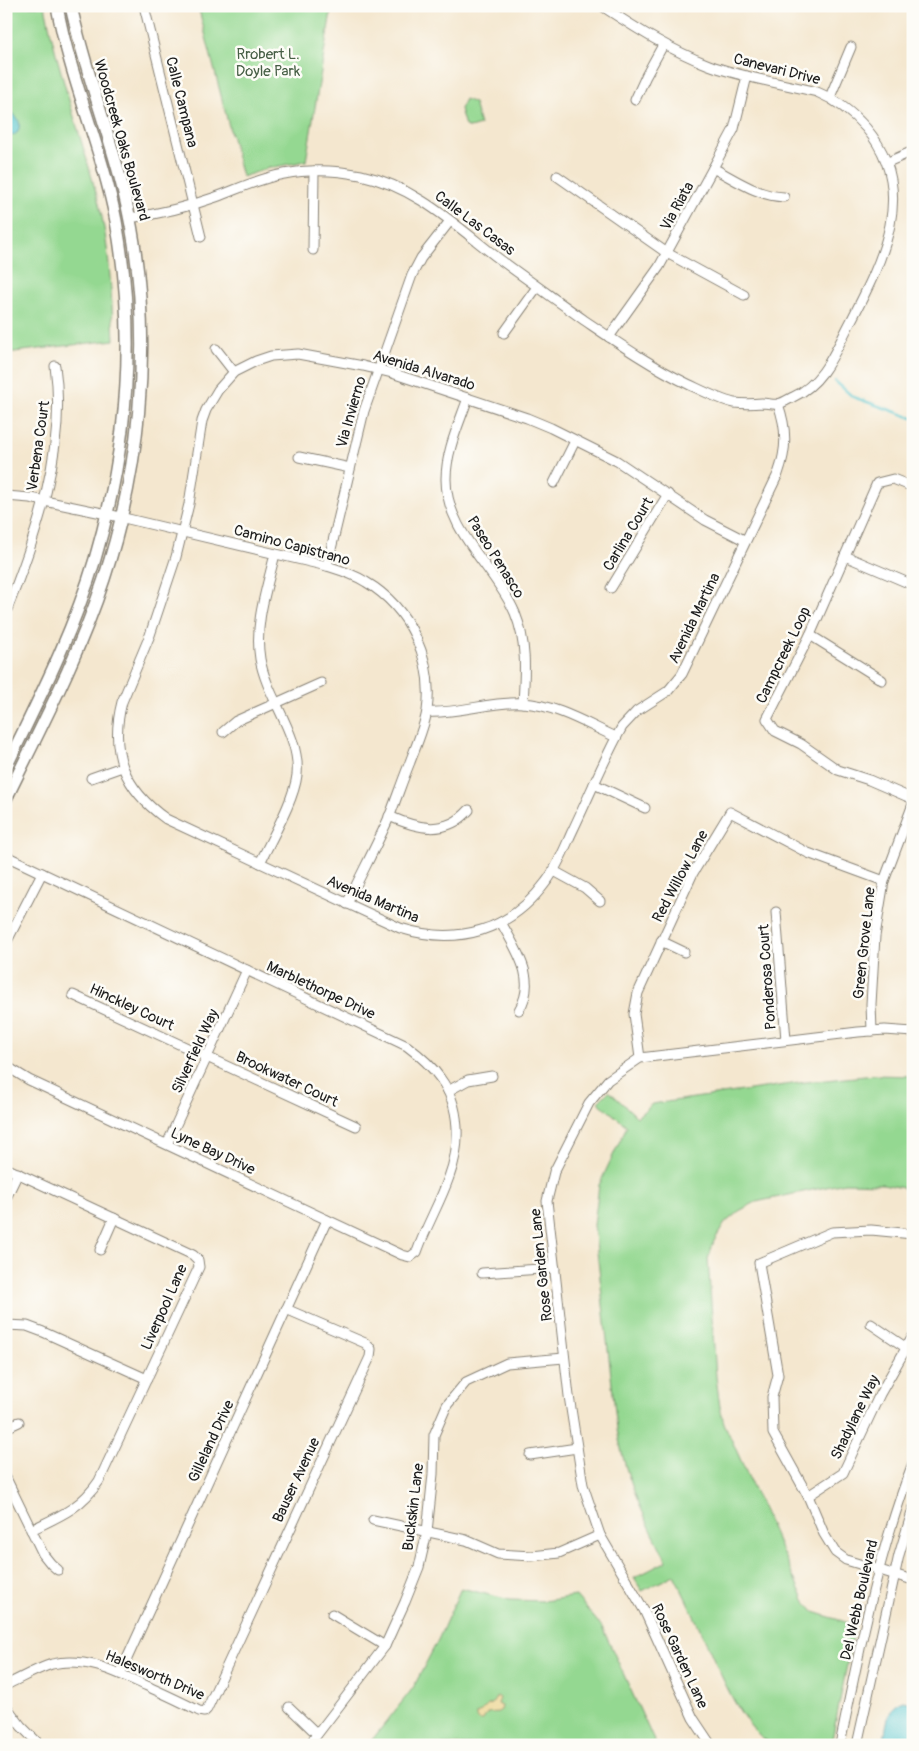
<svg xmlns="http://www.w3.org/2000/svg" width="919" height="1751" font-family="Pangolin,sans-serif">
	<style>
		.green { fill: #94d891; stroke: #587a56 }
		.sand { fill: #eeda9e; stroke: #857b5d }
		.water { fill: #58c6ce; stroke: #3a7175 }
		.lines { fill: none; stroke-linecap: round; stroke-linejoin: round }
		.stream { stroke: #58c6ce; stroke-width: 2.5 }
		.minor-casing { stroke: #888276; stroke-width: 11 }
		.major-casing { stroke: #888276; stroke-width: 14 }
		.minor { stroke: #fff; stroke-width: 9 }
		.major { stroke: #fff; stroke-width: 11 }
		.labels { text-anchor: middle; stroke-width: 5; stroke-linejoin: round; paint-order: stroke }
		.park-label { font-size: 15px; fill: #465e45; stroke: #fdfcf7 }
		.street-label { font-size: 15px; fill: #1c1c1c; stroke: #fdfcf7 }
	</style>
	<rect width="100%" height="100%" fill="#fdfcf7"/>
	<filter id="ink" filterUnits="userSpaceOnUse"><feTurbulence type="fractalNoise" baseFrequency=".02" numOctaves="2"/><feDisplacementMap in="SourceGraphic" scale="10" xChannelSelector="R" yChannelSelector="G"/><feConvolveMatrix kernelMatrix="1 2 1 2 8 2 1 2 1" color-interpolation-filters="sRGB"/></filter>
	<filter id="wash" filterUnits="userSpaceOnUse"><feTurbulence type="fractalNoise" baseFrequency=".0096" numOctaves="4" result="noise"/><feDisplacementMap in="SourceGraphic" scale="20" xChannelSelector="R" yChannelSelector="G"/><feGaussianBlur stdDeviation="1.12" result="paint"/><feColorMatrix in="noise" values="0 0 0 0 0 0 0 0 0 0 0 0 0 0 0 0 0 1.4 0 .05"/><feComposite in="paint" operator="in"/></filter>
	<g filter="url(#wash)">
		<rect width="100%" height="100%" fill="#f4e7cf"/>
		<g class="green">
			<path d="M6,6H45C58,72 81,135 98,200C110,245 111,293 114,340L6,353Z"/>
			<polygon points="198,6 332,6 306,161 269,168 242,177"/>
			<polygon points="465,99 474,103 480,125 470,128 465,126 460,109"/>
			<path d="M875,1075L913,1076V1190L883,1184L845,1183L756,1202L739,1211L725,1223L714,1241L708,1259L716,1377L720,1407L724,1423L804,1600L814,1612L855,1625L831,1745C820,1745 781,1747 773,1744C742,1732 719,1669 705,1640C695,1618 685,1596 674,1575L642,1591L634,1578L667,1561C643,1515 626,1481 617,1429L594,1225L599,1185L627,1126L598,1102L609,1091L637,1117L652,1104L806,1082Z"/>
			<polygon points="461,1588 510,1600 544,1601 576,1596 602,1627 656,1745 368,1745 413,1688 438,1640"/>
		</g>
		<polygon class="sand" points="497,1696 500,1698 498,1704 502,1706 501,1710 498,1712 487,1713 483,1720 478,1720 476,1717 476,1714 481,1712 488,1705 492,1704"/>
		<g class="water">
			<path d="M6,107C14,118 23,117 18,132L14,135L6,137Z"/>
			<path d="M904,1701L913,1703V1736L904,1745H883C887,1728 885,1707 904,1701Z"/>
		</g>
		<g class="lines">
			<polyline class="stream" points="835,381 853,397 913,418"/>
		</g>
	</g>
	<g filter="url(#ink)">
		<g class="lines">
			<g class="minor-casing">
				<g id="minor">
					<polyline points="144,6 201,237"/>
					<polyline points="830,97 851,47"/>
					<polyline points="635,100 646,76 663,45"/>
					<polyline points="888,162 913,151"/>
					<path d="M713,168C736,180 758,196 784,197"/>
					<polyline points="557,176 667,253 744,295"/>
					<path d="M129,218C158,214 188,207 216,197C238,189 260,178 284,174C309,169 336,170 361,175C416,187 455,225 498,258C526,279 555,299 584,320C618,343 651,366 688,384C703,391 718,399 734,403C743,404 752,404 762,403C767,403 774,405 778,404C783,403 789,399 793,397C824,383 835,351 850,323C882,261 919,190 866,128C852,112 836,100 817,92C781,83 744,78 709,65C670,50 637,29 602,6"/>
					<polyline points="313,250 314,171"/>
					<polyline points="504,333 537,287"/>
					<polyline points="609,337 659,267 713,168 734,129 747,76"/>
					<polyline points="216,349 234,372"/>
					<path d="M468,398C459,424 446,451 446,479C446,532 495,567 515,613C527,642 525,672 523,703"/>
					<polyline points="299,457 350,468"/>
					<polyline points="554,483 575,441"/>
					<polyline points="913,487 893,479 877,483 810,635 767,719 775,731 801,744 838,770 869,780 913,799"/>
					<path d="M6,496L30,498L107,514L327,566C340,570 354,574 366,582C410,608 434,660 427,711C424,728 416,746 410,762C403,779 397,797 390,815C377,845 361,874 347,904"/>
					<path d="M746,541L705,520L617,461L551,428L527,418L392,373L363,366L298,354L271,356L256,361L234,372L218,390L206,410L202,421L189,504L176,557L150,635L122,702C109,752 124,789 166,819L400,928C458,946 510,931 546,882C557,868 564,850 571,834C588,799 603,761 622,727L637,711L668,691L682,674L778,474C787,449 787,429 778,404"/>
					<polyline points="845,556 913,585"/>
					<polyline points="327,566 364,411 412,275 421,258 450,221"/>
					<polyline points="611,588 668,494"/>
					<path d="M6,612C36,537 67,448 55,366"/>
					<polyline points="810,635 882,680"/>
					<path d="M427,712C459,714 490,701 523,703C556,705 587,724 616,737"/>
					<polyline points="223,732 236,721 321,683"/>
					<polyline points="91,778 122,767"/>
					<polyline points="594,784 645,808"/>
					<path d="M389,816C418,829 446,836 469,810"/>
					<path d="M6,856L407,1046C419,1055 431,1065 440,1078C461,1106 461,1145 449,1177C440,1203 426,1226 417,1252L410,1257L402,1255L29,1080L6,1066"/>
					<path d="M260,863C271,839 294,801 297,775C301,735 267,699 260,659C254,624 267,588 275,554"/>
					<polyline points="554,871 585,888 600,901"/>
					<polyline points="776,912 786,1040"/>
					<path d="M501,922C516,950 538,979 519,1010"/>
					<polyline points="661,941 684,952"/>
					<polyline points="6,943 42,873"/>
					<polyline points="73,995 356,1126"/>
					<polyline points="872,1031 871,1004 875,936 884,881 913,804"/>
					<polyline points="640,1058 634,1014 638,993 693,873 730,812 808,853 884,881"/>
					<polyline points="448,1091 468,1080 492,1076"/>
					<polyline points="167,1144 247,970"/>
					<path d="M6,1168L193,1255L198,1260L199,1267L99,1481C81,1508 60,1516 31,1530"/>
					<polyline points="6,1198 18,1173"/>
					<polyline points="913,1234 871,1230 832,1232 759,1263 778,1375 772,1397 773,1433 808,1496 824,1534 835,1552 846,1560 913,1580"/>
					<polyline points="100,1250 114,1218"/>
					<polyline points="482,1273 555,1268"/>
					<polyline points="871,1324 905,1347"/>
					<polyline points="6,1325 27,1326 43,1332 147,1379"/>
					<polyline points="6,1428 19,1422"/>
					<polyline points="530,1455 577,1448"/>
					<polyline points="6,1478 43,1554 51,1564 58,1570"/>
					<polyline points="808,1496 843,1473 880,1394 913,1336"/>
					<polyline points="373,1520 466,1540 498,1554 532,1556 559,1553 600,1535"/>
					<polyline points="332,1614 385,1646"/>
					<polyline points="120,1674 327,1220"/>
					<path d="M6,1685C21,1678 36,1669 52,1664C86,1656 116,1672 147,1686C164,1694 182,1702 199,1711L204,1712L207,1709L370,1357L371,1349L365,1343L286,1309"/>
					<polyline points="6,1706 21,1726 40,1745"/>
					<polyline points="289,1707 317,1734"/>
					<polyline points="309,1745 385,1646 405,1602 419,1567 427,1532 433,1474 434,1435 447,1405 466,1382 507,1363 564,1358"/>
					<polyline points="711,1745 693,1718 644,1610 600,1535 583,1485 569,1396 547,1201 554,1172 589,1103 608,1080 640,1058 858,1032 885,1030 913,1032"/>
					<path d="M840,1745C859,1650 878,1554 913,1463"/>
					<polyline points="857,1745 899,1555 913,1509"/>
				</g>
			</g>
			<g class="major-casing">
				<g id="major">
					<path d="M6,767C39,699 74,630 95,559C128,447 137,336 116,221C102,148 70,79 57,6"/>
					<path d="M6,799C41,727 79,655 104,579C139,472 151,355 134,243C122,162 88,86 71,6"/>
				</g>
			</g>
			<use href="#minor" class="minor"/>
			<use href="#major" class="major"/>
		</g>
	</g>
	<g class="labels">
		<g class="park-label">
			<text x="268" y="59">Rrobert L.<tspan x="268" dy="17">Doyle Park</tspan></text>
		</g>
		<g class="street-label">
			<text transform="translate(777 69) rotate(14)" y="5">Canevari Drive</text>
			<text transform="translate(182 102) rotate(76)" y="5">Calle Campana</text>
			<text transform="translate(122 140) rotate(74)" y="5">Woodcreek Oaks Boulevard</text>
			<text transform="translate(677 206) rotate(-61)" y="5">Via Riata</text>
			<text transform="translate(475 223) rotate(37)" y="5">Calle Las Casas</text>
			<text transform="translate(424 370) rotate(17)" y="5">Avenida Alvarado</text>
			<text transform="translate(351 412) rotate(-74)" y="5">Via Invierno</text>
			<text transform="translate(38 446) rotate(-82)" y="5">Verbena Court</text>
			<text transform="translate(628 534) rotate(-59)" y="5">Carlina Court</text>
			<text transform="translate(292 545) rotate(15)" y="5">Camino Capistrano</text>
			<text transform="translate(496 557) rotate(58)" y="5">Paseo Penasco</text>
			<text transform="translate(694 618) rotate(-64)" y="5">Avenida Martina</text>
			<text transform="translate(783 655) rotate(-64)" y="5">Campcreek Loop</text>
			<text transform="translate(680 876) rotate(-62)" y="5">Red Willow Lane</text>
			<text transform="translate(373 899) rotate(23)" y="5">Avenida Martina</text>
			<text transform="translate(864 943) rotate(-84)" y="5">Green Grove Lane</text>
			<text transform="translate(767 977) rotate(-94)" y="5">Ponderosa Court</text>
			<text transform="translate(321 990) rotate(25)" y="5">Marblethorpe Drive</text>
			<text transform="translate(132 1007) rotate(25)" y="5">Hinckley Court</text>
			<text transform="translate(195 1051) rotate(-65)" y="5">Silverfield Way</text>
			<text transform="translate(287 1079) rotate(25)" y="5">Brookwater Court</text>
			<text transform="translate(213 1151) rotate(25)" y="5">Lyne Bay Drive</text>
			<text transform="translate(541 1265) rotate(-96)" y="5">Rose Garden Lane</text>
			<text transform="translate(164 1307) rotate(-66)" y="5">Liverpool Lane</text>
			<text transform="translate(855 1417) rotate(-64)" y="5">Shadylane Way</text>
			<text transform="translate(211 1441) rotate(-65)" y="5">Gilleland Drive</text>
			<text transform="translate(296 1480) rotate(-65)" y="5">Bauser Avenue</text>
			<text transform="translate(413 1507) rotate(-83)" y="5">Buckskin Lane</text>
			<text transform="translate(859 1600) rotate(-77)" y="5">Del Webb Boulevard</text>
			<text transform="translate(680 1656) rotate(65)" y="5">Rose Garden Lane</text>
			<text transform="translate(155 1675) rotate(23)" y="5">Halesworth Drive</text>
		</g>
	</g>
	<rect width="919" height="1751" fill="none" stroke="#fdfcf7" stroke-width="25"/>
</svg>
